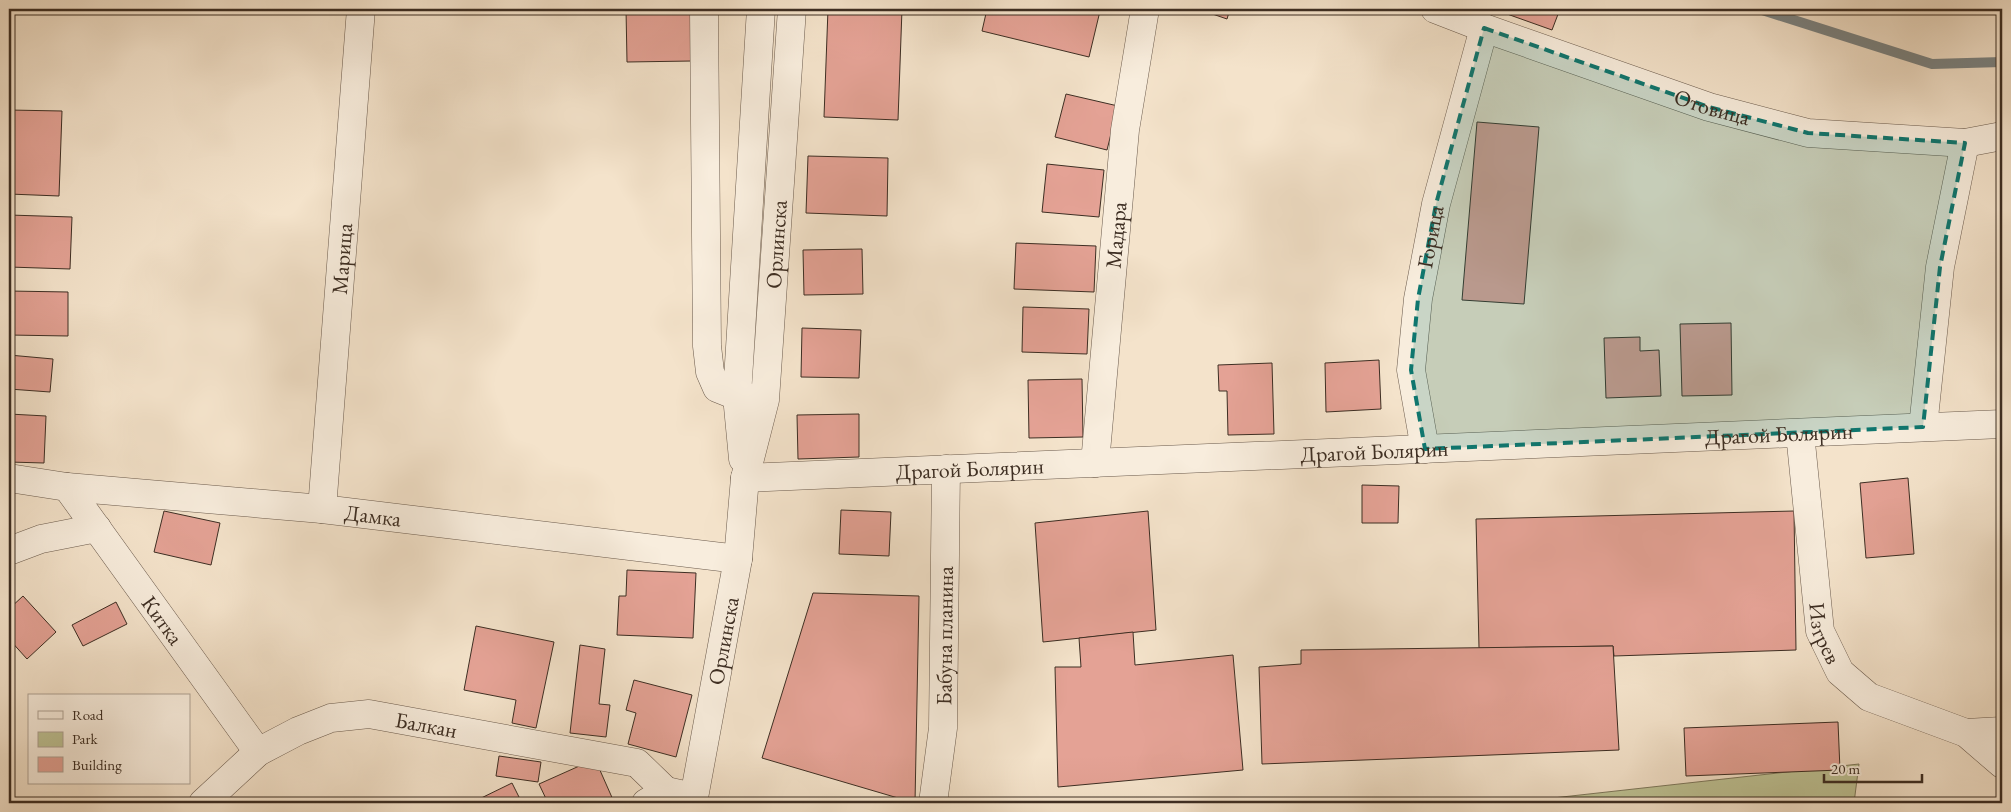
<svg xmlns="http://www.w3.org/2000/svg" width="2011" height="812" font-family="'EB Garamond',serif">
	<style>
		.green { fill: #bec395; stroke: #7e785c }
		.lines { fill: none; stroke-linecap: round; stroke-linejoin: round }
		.stream { stroke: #7a8383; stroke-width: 10 }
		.building { fill: #e4a295; stroke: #3d2e23 }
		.minor-casing { stroke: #6b5b4d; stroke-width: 29 }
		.tertiary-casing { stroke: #6b5b4d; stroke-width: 29 }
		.minor { stroke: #f8eddd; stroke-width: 28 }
		.tertiary { stroke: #f8eddd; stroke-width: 28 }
		.marked { fill: #0f766e; fill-opacity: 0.2; stroke: #0f766e; stroke-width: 4; stroke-dasharray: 10 6; stroke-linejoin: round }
		.labels { text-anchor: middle; stroke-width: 4; stroke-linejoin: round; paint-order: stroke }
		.street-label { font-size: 22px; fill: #3d2e23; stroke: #f8eddd }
	</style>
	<rect width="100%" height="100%" fill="#f4e3cb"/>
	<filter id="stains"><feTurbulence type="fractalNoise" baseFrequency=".004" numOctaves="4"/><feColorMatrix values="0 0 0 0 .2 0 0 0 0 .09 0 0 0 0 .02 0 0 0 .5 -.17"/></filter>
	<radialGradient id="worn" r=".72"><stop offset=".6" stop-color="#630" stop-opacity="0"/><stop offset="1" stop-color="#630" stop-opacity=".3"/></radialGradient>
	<polygon class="green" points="1859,764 1854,803 1508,803"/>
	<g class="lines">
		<polyline class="stream" points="1759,9 1932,64 2002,62"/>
	</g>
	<g class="building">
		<polygon points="626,9 691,9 692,61 627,62"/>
		<polygon points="828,9 902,9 898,120 824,117"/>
		<polygon points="987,9 1090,9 1100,11 1089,57 982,31"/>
		<polygon points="1198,9 1230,9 1227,19"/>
		<polygon points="1493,9 1560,9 1552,30"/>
		<polygon points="1066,94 1118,106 1107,150 1055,137"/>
		<polygon points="9,110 62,111 59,196 9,194"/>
		<polygon points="1477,122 1539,127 1524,304 1462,300"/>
		<polygon points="808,156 888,158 887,216 806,213"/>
		<polygon points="1047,164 1104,170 1099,217 1042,212"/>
		<polygon points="9,215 72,217 70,269 9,267"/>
		<polygon points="1016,243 1096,246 1094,292 1014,289"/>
		<polygon points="862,249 863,294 804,295 803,250"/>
		<polygon points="9,291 68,292 68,336 9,335"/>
		<polygon points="1023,307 1089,309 1087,354 1022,352"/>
		<polygon points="1731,323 1732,395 1682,396 1680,324"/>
		<polygon points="802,328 861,330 859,378 801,377"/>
		<polygon points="1640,337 1640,351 1659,350 1661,396 1606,398 1604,338"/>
		<polygon points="9,355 53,359 50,392 9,389"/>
		<polygon points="1379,360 1381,409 1326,412 1325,363"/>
		<polygon points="1272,363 1274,434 1228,435 1227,391 1219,391 1218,365"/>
		<polygon points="1082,379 1083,437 1029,438 1028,380"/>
		<polygon points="9,414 46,416 44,463 9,462"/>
		<polygon points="859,414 859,457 798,459 797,415"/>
		<polygon points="1908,478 1914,554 1866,558 1860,483"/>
		<polygon points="1362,485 1399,486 1398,523 1362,523"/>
		<polygon points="841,510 891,512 889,556 839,554"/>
		<polygon points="164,511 220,523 211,565 154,552"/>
		<polygon points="1148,511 1156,630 1043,642 1035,523"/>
		<polygon points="1794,511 1796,650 1614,656 1613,646 1479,648 1476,519"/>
		<polygon points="627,570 696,573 693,638 617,635 619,596 626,596"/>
		<polygon points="813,593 919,596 915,803 762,758"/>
		<polygon points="23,596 56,632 27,659 9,639 9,609"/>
		<polygon points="116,602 127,624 83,646 72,625"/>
		<polygon points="476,626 554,642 536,728 512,723 516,700 464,690"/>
		<polygon points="1133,632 1135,665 1233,655 1243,770 1058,787 1055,667 1081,667 1079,638"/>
		<polygon points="580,645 605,649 599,704 610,705 606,737 570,733"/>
		<polygon points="1613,646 1619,750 1262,764 1259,667 1301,664 1301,650"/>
		<polygon points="634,680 692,695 676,757 628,744 636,713 626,710"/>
		<polygon points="1838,722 1840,770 1686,776 1684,728"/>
		<polygon points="499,756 541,762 538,782 496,776"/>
		<polygon points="595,759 614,802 610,803 548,803 539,784"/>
		<polygon points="512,783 522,803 471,803"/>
	</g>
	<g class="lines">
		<g class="minor-casing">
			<g id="minor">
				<polyline points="704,9 707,346 710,372 717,388 737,396 760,399"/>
				<path id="s1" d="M1435,9L1484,28L1709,107L1808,133L1965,143L2002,136"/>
				<polyline points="1923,427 1940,267 1965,143"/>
				<path id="s2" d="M1800,433L1820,631L1840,672L1869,697L1966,733L2002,764"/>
				<path id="s3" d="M1425,449L1411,370L1418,299L1436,204L1484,28"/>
				<path id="s4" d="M1095,463L1125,130L1145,9"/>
				<path id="s5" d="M9,478L67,487L322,509L738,559"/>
				<path id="s6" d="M745,478L2002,424"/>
				<path id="s7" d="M67,487L258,752"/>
				<path id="s8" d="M322,509L361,9"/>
				<polyline points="9,551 41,539 97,528"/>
				<polyline points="1966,733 2002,731"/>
				<path id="s9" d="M203,803L258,752L298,731L331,718L369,714L637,763L666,791"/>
				<polyline points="646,803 666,791 684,795"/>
				<path id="s10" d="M933,803L943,728L946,469"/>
			</g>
		</g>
		<g class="tertiary-casing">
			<g id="tertiary">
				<polyline points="743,459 737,396 761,9"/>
				<path id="s11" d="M693,803L738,559L745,478L765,400L792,9"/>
			</g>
		</g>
		<use href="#minor" class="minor"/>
		<use href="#tertiary" class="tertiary"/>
	</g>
	<path class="marked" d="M1484,28L1709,107L1808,133L1965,143L1940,267L1923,427L1425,449L1411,370L1418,299L1436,204Z"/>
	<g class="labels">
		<g class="street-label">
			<text dy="8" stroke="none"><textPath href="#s1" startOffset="294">Отовица</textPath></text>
			<text dy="8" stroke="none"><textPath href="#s4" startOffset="229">Мадара</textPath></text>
			<text dy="8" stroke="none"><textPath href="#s3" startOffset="215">Горица</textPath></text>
			<text dy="8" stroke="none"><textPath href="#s11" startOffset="566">Орлинска</textPath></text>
			<text dy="8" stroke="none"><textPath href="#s8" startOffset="251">Марица</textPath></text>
			<text dy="8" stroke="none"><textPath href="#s6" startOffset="1035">Драгой Болярин</textPath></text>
			<text dy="8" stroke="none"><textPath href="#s6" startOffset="630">Драгой Болярин</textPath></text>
			<text dy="8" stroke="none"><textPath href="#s6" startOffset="225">Драгой Болярин</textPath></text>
			<text dy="8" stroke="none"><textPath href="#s5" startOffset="366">Дамка</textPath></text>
			<text dy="8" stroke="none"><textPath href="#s7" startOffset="164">Китка</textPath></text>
			<text dy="8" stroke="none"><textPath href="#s2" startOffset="202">Изгрев</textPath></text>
			<text dy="8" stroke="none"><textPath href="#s10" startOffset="168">Бабуна планина</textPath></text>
			<text dy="8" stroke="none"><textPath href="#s11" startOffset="165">Орлинска</textPath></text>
			<text dy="8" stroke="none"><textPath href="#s9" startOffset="252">Балкан</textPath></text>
		</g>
	</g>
	<rect width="2011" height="812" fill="none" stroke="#f4e3cb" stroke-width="30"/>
	<rect x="10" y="10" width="1991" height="792" fill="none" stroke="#3d2e23" stroke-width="2.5"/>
	<rect x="15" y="15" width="1981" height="782" fill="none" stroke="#3d2e23"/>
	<rect x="28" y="694" width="162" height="90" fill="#f8eddd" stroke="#ada193"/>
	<rect x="38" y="711" width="25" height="8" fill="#f8eddd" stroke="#ada193"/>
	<text x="72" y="720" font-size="15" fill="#3d2e23">Road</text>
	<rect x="38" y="732" width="25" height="15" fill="#bec395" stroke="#ada193"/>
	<text x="72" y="744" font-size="15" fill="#3d2e23">Park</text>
	<rect x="38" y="757" width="25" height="15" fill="#e4a295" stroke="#ada193"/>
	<text x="72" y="770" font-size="15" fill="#3d2e23">Building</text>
	<path d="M1824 774v8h98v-8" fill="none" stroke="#3d2e23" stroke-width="2.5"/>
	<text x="1831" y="774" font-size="15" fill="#3d2e23" stroke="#f8eddd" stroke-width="4" paint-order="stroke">20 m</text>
	<rect width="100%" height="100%" filter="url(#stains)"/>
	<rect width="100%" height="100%" fill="url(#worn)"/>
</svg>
